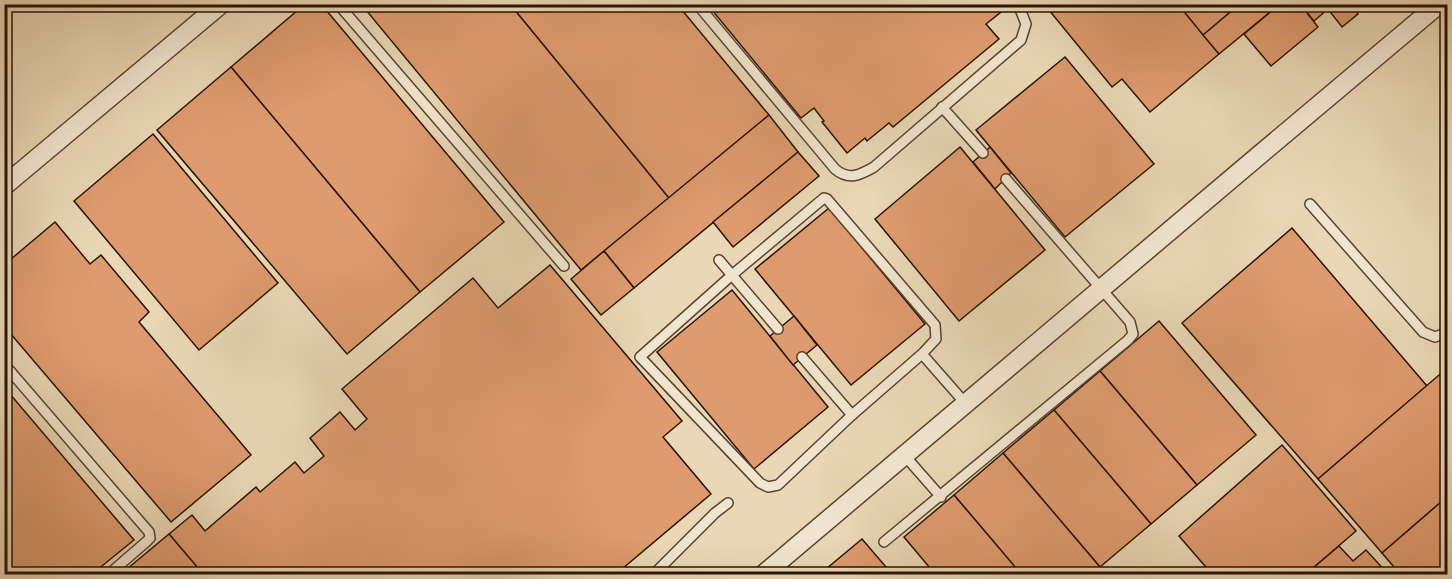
<svg xmlns="http://www.w3.org/2000/svg" width="1452" height="579" font-family="'IM FELL French Canon',serif">
	<style>
		.building { fill: #de9b6f; stroke: #291304; stroke-width: 1.5 }
		.lines { fill: none; stroke-linecap: round; stroke-linejoin: round }
		.lane-casing { stroke: #594430; stroke-width: 12 }
		.street-casing { stroke: #594430; stroke-width: 21 }
		.lane { stroke: #f1e5cf; stroke-width: 9 }
		.street { stroke: #f1e5cf; stroke-width: 18 }
	</style>
	<rect width="100%" height="100%" fill="#e9d7b5"/>
	<filter id="stains"><feTurbulence type="fractalNoise" baseFrequency=".00333" numOctaves="4"/><feColorMatrix values="0 0 0 0 .2 0 0 0 0 .09 0 0 0 0 .02 0 0 0 .5 -.17"/></filter>
	<radialGradient id="worn" r=".72"><stop offset=".6" stop-color="#630" stop-opacity="0"/><stop offset="1" stop-color="#630" stop-opacity=".3"/></radialGradient>
	<g class="building">
		<polygon points="305,4 321,4 504,222 420,292 231,67"/>
		<polygon points="361,4 510,4 669,198 581,270"/>
		<polygon points="510,4 677,4 769,115 669,198"/>
		<polygon points="707,4 995,4 1001,12 986,24 999,39 893,127 889,123 867,141 865,138 847,153 822,122 824,121 814,108 801,118"/>
		<polygon points="1044,4 1178,4 1219,54 1150,112 1122,79 1112,87"/>
		<polygon points="1178,4 1240,4 1203,35"/>
		<polygon points="1240,4 1280,4 1219,54 1203,35"/>
		<polygon points="1280,4 1300,4 1318,27 1271,66 1244,34"/>
		<polygon points="1300,4 1324,4 1328,9 1314,21"/>
		<polygon points="1324,4 1351,4 1358,14 1342,27"/>
		<polygon points="1065,57 1154,164 1065,237 976,130"/>
		<polygon points="231,67 420,292 347,354 157,130"/>
		<polygon points="769,115 798,152 634,288 604,251"/>
		<polygon points="153,134 278,283 199,350 74,201"/>
		<polygon points="960,147 1045,250 959,321 875,219"/>
		<polygon points="990,147 1011,173 995,189 973,162"/>
		<polygon points="798,152 819,176 733,247 713,222"/>
		<polygon points="829,208 925,324 851,385 755,269"/>
		<polygon points="55,222 90,264 101,255 149,312 139,322 251,455 171,522 4,326 4,265"/>
		<polygon points="1292,228 1427,386 1318,479 1182,323"/>
		<polygon points="604,251 634,288 601,315 571,279"/>
		<polygon points="550,265 682,421 663,437 711,494 616,574 203,574 169,534 192,515 205,531 256,487 260,492 295,462 304,473 324,456 310,438 340,412 355,430 367,419 342,389 473,278 498,308"/>
		<polygon points="732,290 828,407 754,469 657,352"/>
		<polygon points="794,316 817,345 793,365 770,336"/>
		<polygon points="1159,321 1256,435 1197,485 1100,371"/>
		<polygon points="1446,369 1448,496 1382,553 1318,479"/>
		<polygon points="1100,371 1197,485 1151,524 1054,410"/>
		<polygon points="4,387 134,540 92,574 4,574"/>
		<polygon points="1054,410 1151,524 1100,567 1003,453"/>
		<polygon points="1282,445 1356,531 1306,574 1212,574 1179,536"/>
		<polygon points="1003,453 1100,567 1092,574 1021,574 954,495"/>
		<polygon points="954,495 1021,574 935,574 904,537"/>
		<polygon points="1448,496 1448,574 1400,574 1382,553"/>
		<polygon points="169,534 203,574 121,574"/>
		<polygon points="862,539 892,574 820,574"/>
		<polygon points="1339,546 1353,561 1366,550 1388,574 1306,574"/>
	</g>
	<g class="lines">
		<g class="lane-casing">
			<g id="lane">
				<polyline points="338,4 564,266"/>
				<path d="M697,4L835,169C849,181 860,175 874,167L1021,40L1026,24L1018,4"/>
				<polyline points="942,107 983,153"/>
				<polyline points="1310,204 1423,332 1435,337 1448,332"/>
				<polyline points="719,260 778,329"/>
				<polyline points="922,354 852,415 778,485 768,487 760,483 640,357 732,275 824,198 827,199 935,325 936,339 922,354 965,403"/>
				<polyline points="802,357 852,415"/>
				<polyline points="4,364 149,532 150,538 146,542 109,574"/>
				<polyline points="905,456 941,497"/>
				<polyline points="884,542 1128,340 1133,334 1130,322 1006,179"/>
				<polyline points="654,574 715,513 728,503"/>
			</g>
		</g>
		<g class="street-casing">
			<g id="street">
				<polyline points="4,186 221,4"/>
				<path d="M764,574C989,385 1213,193 1439,4"/>
			</g>
		</g>
		<use href="#lane" class="lane"/>
		<use href="#street" class="street"/>
	</g>
	<rect width="1452" height="579" fill="none" stroke="#e9d7b5" stroke-width="24"/>
	<rect x="6" y="6" width="1440" height="567" fill="none" stroke="#291304" stroke-width="3"/>
	<rect x="12" y="12" width="1428" height="555" fill="none" stroke="#291304" stroke-width="1.5"/>
	<rect width="100%" height="100%" filter="url(#stains)"/>
	<rect width="100%" height="100%" fill="url(#worn)"/>
</svg>
